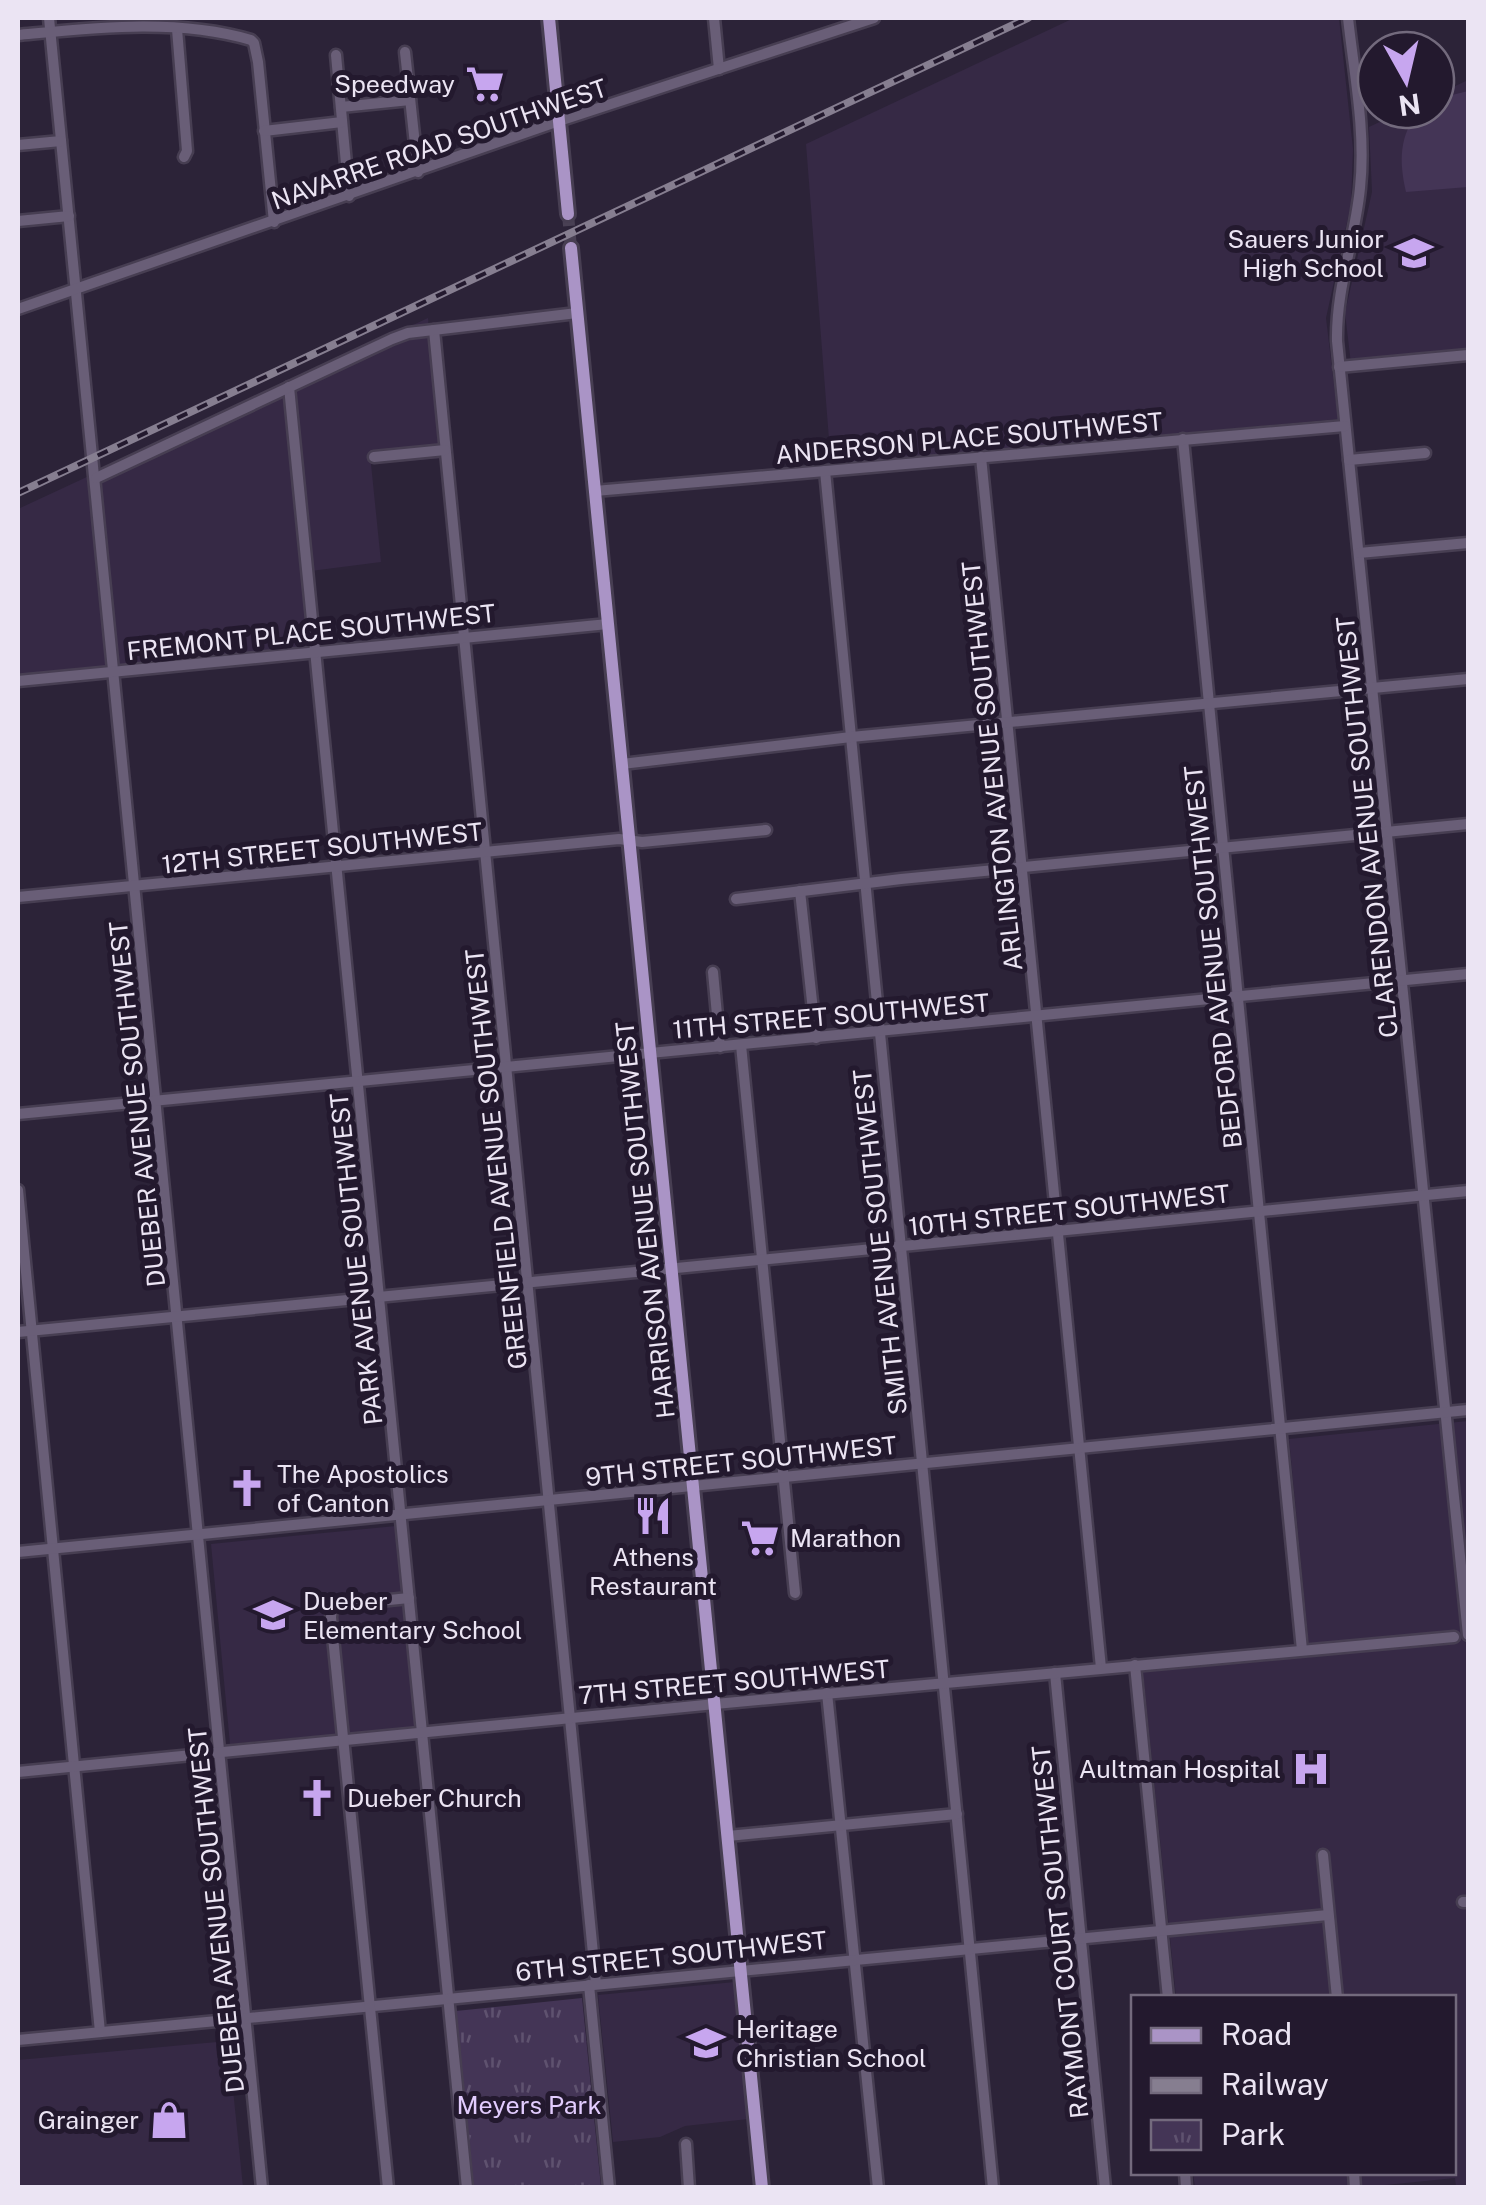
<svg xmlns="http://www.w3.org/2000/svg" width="1486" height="2205" font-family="'Public Sans',sans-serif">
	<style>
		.built { fill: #362945 }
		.green { fill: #443556 }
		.park { fill: url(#park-tufts) }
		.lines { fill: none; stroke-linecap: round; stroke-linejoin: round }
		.major-tunnel { stroke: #494054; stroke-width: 12; stroke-dasharray: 12 6; stroke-linecap: butt }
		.minor-casing { stroke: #473e52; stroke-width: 15 }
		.major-casing { stroke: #473e52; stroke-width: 18 }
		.minor { stroke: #695e77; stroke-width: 10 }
		.major { stroke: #aa94c6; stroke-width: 12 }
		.rail-casing { stroke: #867e90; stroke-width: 8 }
		.rail { stroke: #23192e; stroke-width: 4; stroke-dasharray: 11; stroke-linecap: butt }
		.labels { text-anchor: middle; stroke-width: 10; stroke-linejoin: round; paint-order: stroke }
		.poi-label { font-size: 25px; fill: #ebe4f3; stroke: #23192e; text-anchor: start }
		.street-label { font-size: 25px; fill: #ebe4f3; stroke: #23192e }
		.park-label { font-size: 25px; fill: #e2ccfe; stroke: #23192e }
	</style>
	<defs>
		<pattern id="park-tufts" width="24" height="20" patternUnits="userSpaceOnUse" patternTransform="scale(2.5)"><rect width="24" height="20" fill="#443556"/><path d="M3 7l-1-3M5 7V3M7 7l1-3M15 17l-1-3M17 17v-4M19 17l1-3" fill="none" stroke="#5f526f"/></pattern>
	</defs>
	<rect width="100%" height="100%" fill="#2c2338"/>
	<g class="built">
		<polygon points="1074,18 1339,18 1353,149 1351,204 1326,318 1338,419 831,465 806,144"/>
		<polygon points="1468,80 1468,354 1351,364 1345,313 1372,192 1369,127 1405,110 1436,110 1436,95"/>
		<polygon points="428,318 442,458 371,464 381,562 303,572 312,648 18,675 18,509"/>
		<polygon points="1468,1421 1468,2187 1456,2187 1455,2178 1356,2188 1195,2187 1193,2173 1454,2172 1454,1998 1176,1997 1143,1672 1310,1657 1289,1439"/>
		<polygon points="396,1526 415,1727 230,1744 211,1544"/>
		<polygon points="735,1982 748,2119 685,2126 660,2137 613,2142 598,1995"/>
		<polygon points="228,2041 243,2187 18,2187 18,2060"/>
	</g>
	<path class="green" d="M1468,91V187L1406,192C1399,160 1399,137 1419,110H1436V99Z"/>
	<polygon class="park" points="582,1998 601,2187 474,2187 456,2011"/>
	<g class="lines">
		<polyline class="major-tunnel" points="568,214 571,248"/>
		<g class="minor-casing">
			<g id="minor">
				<polyline points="49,18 262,2188"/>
				<polyline points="714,18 719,69"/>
				<path d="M1348,18C1354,73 1366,131 1360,188C1355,240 1336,287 1337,341L1468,1635"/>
				<polyline points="177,29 187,151 184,157"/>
				<path d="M18,35C93,28 176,18 251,40L254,43L258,62L274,222"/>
				<polyline points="405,52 418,172"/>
				<polyline points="336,55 349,196"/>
				<polyline points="341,107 410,100"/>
				<polyline points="264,131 342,122"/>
				<polyline points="18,145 61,141"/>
				<polyline points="18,221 69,216"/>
				<polyline points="18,309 559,121 874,18"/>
				<polyline points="434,330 596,1984"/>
				<polyline points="1339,367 1468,355"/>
				<polyline points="289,387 467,2188"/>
				<polyline points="1183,439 1302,1650"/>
				<polyline points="374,457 445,450"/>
				<polyline points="981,457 1101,1668"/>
				<polyline points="1349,460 1425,453"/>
				<polyline points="825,471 993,2188"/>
				<polyline points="96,478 392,339 408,333 577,313"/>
				<polyline points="595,491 1345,426"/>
				<polyline points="1359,553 1468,543"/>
				<polyline points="18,681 608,624"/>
				<polyline points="622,764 851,737 1468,679"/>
				<polyline points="800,891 816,1038"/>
				<polyline points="18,897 619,839 642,842 766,830"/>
				<polyline points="736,899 901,879 1468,824"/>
				<polyline points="713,972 720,1047"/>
				<polyline points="741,1045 795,1593"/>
				<polyline points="18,1114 1468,974"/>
				<polyline points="18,1190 100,2032"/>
				<polyline points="18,1332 1468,1191"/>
				<polyline points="18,1552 1468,1410"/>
				<polyline points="1135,1665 1168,1998"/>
				<polyline points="1055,1673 1105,2188"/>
				<polyline points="827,1693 878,2188"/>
				<polyline points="18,1772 715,1704 1454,1637"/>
				<polyline points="728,1836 957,1814"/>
				<polyline points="1323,1855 1337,1998"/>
				<polyline points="1463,1902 1468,1902"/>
				<polyline points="589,1985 609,2188"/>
				<polyline points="18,2040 1328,1915"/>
				<polyline points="686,2144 689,2188"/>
				<polyline points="1185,2172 1186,2188"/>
				<polyline points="1354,2172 1355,2188"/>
				<polyline points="388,2188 331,1617 332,1609 340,1605 409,1598"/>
			</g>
		</g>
		<g class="major-casing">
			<g id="major">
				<polyline points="549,18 568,214"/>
				<polyline points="571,248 762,2188"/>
			</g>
		</g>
		<use href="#minor" class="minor"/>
		<use href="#major" class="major"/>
		<g class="rail-casing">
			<polyline id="rail" points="18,493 1028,18"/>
		</g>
		<use href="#rail" class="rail"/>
	</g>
	<defs>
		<g id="supermarket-bare" transform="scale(3)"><path d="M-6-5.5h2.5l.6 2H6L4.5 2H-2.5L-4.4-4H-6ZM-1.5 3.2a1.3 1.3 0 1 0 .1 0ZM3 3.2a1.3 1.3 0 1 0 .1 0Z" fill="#c7a6ef" stroke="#23192e" stroke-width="2.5" paint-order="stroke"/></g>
		<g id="school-bare" transform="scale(3)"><path d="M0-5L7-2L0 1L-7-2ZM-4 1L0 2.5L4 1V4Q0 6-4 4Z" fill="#c7a6ef" stroke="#23192e" stroke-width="2.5" paint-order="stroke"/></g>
		<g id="church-bare" transform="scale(3)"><path d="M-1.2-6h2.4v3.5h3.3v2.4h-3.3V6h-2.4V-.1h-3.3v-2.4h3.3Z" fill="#c7a6ef" stroke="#23192e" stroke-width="2.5" paint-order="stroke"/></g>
		<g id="restaurant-bare" transform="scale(3)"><path d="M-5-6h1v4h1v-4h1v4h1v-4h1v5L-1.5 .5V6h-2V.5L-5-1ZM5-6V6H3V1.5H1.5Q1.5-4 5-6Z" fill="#c7a6ef" stroke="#23192e" stroke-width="2.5" paint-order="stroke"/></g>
		<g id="hospital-bare" transform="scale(3)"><path d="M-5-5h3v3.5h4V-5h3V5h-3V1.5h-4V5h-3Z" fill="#c7a6ef" stroke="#23192e" stroke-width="2.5" paint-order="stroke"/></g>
		<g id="shop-bare" transform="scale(3)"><path d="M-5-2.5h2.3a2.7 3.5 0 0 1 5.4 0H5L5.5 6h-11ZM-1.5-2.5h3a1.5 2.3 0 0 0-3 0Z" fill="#c7a6ef" stroke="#23192e" stroke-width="2.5" paint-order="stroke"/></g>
	</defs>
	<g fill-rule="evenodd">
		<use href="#supermarket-bare" x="485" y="84"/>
		<use href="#school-bare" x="1414" y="253"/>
		<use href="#church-bare" x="247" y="1488"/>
		<use href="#restaurant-bare" x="653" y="1516"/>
		<use href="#supermarket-bare" x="760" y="1538"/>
		<use href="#school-bare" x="273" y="1615"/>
		<use href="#hospital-bare" x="1311" y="1769"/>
		<use href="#church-bare" x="317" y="1798"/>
		<use href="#school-bare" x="706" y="2043"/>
		<use href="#shop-bare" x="169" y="2120"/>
	</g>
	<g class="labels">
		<g class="poi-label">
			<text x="455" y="93" text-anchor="end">Speedway</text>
			<text x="1384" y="248" text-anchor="end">Sauers Junior<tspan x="1384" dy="29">High School</tspan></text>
			<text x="277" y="1483">The Apostolics<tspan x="277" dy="29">of Canton</tspan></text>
			<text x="790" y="1547">Marathon</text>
			<text x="653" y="1566" text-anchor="middle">Athens<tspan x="653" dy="29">Restaurant</tspan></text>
			<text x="303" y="1610">Dueber<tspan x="303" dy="29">Elementary School</tspan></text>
			<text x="1281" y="1778" text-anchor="end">Aultman Hospital</text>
			<text x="347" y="1807">Dueber Church</text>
			<text x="736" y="2038">Heritage<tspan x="736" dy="29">Christian School</tspan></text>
			<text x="139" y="2129" text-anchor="end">Grainger</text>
		</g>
		<g class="street-label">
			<text transform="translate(439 144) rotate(-19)" y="9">NAVARRE ROAD SOUTHWEST</text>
			<text transform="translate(969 438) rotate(-5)" y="9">ANDERSON PLACE SOUTHWEST</text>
			<text transform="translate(311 632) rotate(-6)" y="9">FREMONT PLACE SOUTHWEST</text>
			<text transform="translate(992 766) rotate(-96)" y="9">ARLINGTON AVENUE SOUTHWEST</text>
			<text transform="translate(1367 827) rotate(-96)" y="9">CLARENDON AVENUE SOUTHWEST</text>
			<text transform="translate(322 848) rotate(-6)" y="9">12TH STREET SOUTHWEST</text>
			<text transform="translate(1213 957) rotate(-96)" y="9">BEDFORD AVENUE SOUTHWEST</text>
			<text transform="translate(831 1016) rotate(-5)" y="9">11TH STREET SOUTHWEST</text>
			<text transform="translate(137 1104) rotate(-96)" y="9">DUEBER AVENUE SOUTHWEST</text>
			<text transform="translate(496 1159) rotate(-96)" y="9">GREENFIELD AVENUE SOUTHWEST</text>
			<text transform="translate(1069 1210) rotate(-6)" y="9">10TH STREET SOUTHWEST</text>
			<text transform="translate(645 1220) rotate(-96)" y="9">HARRISON AVENUE SOUTHWEST</text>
			<text transform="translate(880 1242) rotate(-96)" y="9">SMITH AVENUE SOUTHWEST</text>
			<text transform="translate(356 1259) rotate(-96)" y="9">PARK AVENUE SOUTHWEST</text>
			<text transform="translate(741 1461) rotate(-6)" y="9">9TH STREET SOUTHWEST</text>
			<text transform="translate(734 1682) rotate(-5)" y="9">7TH STREET SOUTHWEST</text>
			<text transform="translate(216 1910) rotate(-96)" y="9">DUEBER AVENUE SOUTHWEST</text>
			<text transform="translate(1060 1932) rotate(-96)" y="9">RAYMONT COURT SOUTHWEST</text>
			<text transform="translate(671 1956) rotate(-6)" y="9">6TH STREET SOUTHWEST</text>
		</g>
		<g class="park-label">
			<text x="529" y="2114">Meyers Park</text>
		</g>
	</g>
	<rect width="1486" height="2205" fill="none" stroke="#ebe4f3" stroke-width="40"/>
	<rect x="1131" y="1995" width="325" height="180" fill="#23192e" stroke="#736a7d" stroke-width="2.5"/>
	<rect x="1151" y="2028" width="50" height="15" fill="#aa94c6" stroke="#736a7d" stroke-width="2.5"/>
	<text x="1221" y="2045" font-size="30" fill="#ebe4f3">Road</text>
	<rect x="1151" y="2078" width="50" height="15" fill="#867e90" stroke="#736a7d" stroke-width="2.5"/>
	<text x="1221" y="2095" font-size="30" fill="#ebe4f3">Railway</text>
	<rect x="1151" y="2120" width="50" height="30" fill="url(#park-tufts)" stroke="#736a7d" stroke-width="2.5"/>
	<text x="1221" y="2145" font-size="30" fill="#ebe4f3">Park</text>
	<g transform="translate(1406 80) rotate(172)"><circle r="48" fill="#23192e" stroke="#736a7d" stroke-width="2.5"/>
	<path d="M0-8L18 38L0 25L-18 38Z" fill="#c7a6ef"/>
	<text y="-15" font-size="28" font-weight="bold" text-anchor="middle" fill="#ebe4f3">N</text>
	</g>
</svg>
